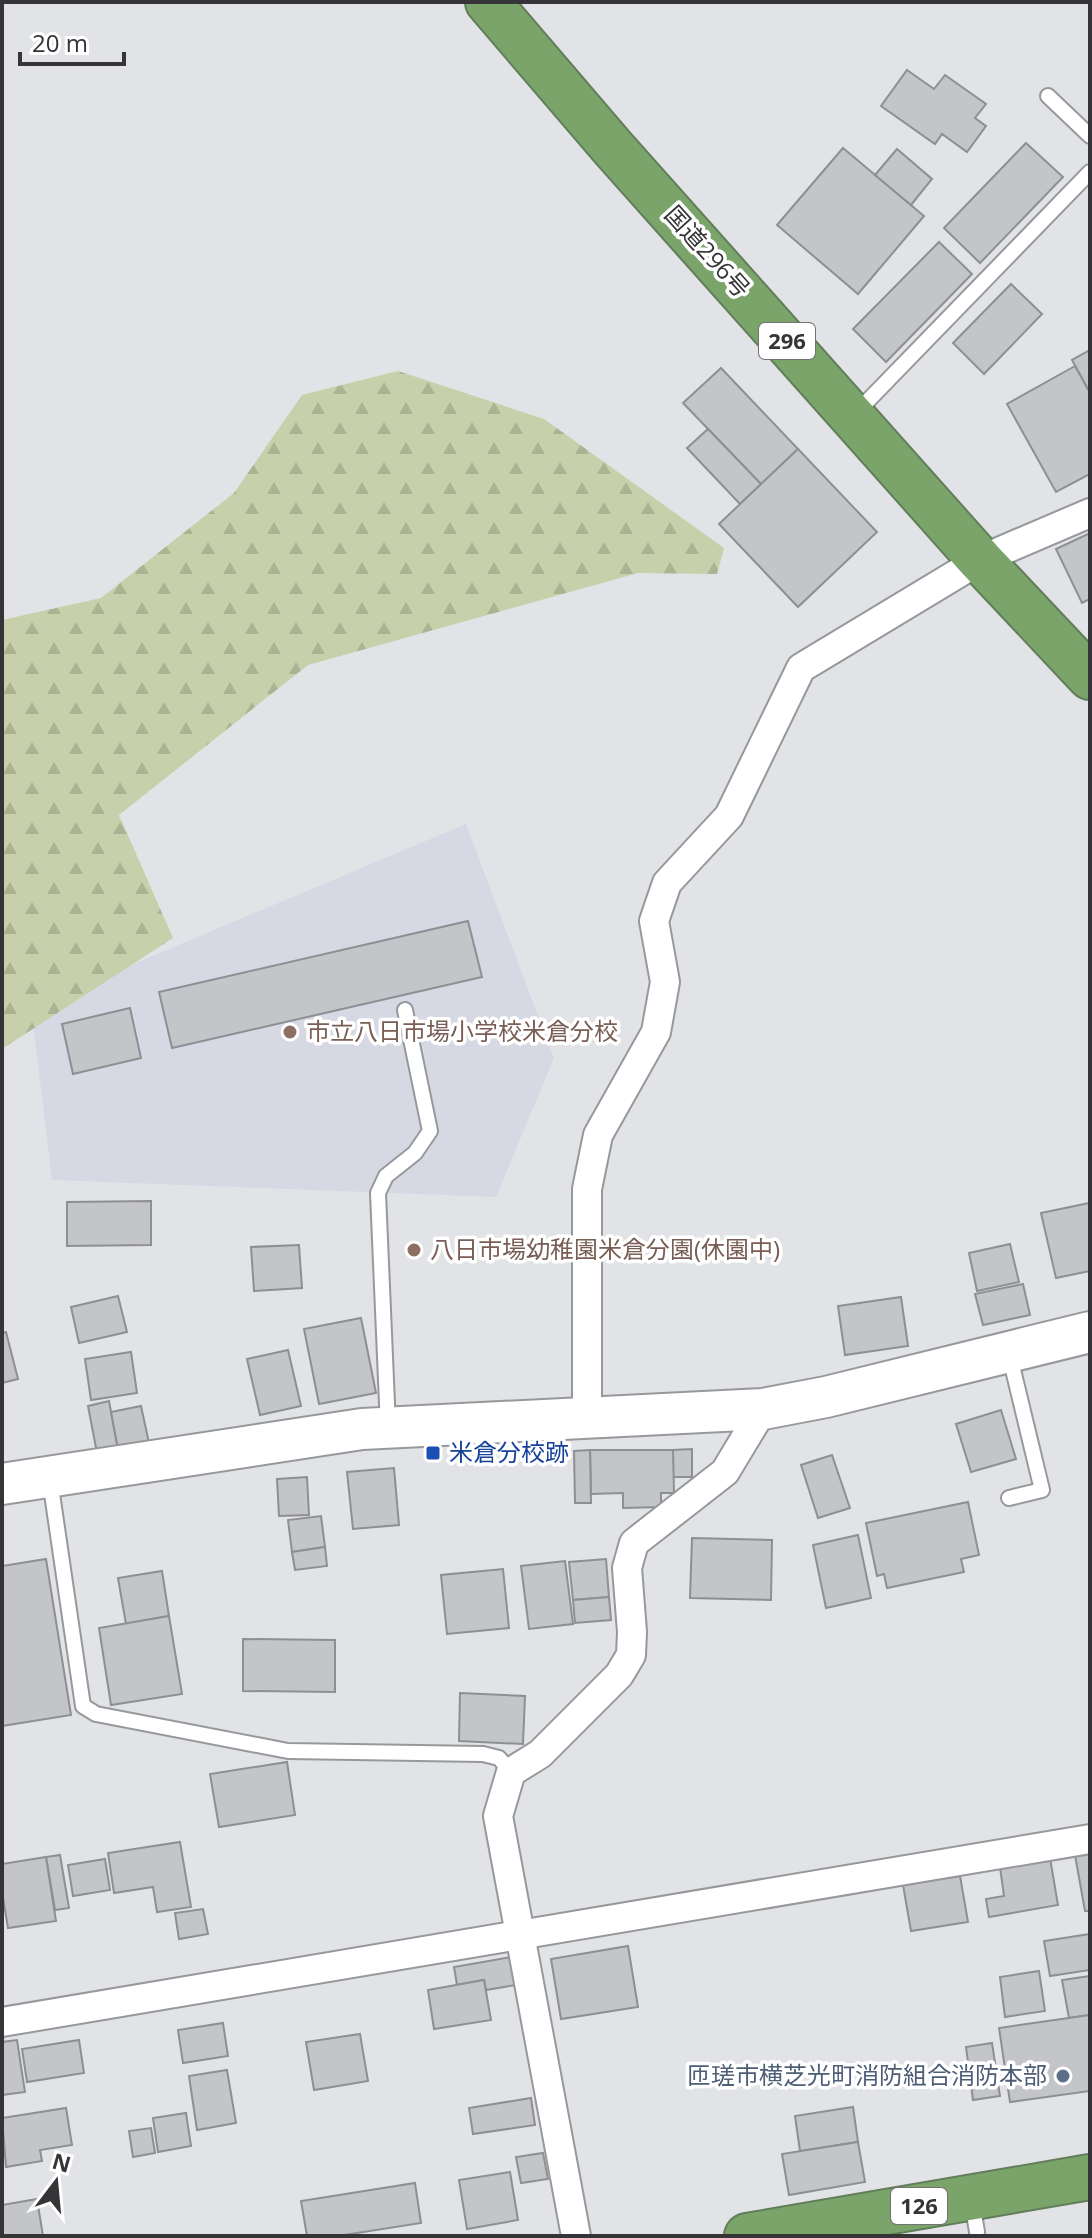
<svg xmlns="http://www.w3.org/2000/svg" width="1092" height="2238" font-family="'Open Sans','Noto Sans JP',sans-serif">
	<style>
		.built { fill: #d6d9e4 }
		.forest { fill: url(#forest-firs) }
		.building { fill: #c4c5c9; stroke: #8e8f93; stroke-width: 2 }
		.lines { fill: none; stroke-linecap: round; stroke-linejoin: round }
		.lane-casing { stroke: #97989c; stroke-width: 18 }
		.street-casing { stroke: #97989c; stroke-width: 32 }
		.secondary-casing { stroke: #97989c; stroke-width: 44 }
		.highway-casing { stroke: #627d59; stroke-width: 48 }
		.lane { stroke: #fff; stroke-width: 14 }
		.street { stroke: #fff; stroke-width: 28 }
		.secondary { stroke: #fff; stroke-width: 40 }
		.highway { stroke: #7ba46b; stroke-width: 44 }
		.education-dot { fill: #8d6e63; stroke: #fff; stroke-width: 3 }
		.transit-dot { fill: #1a4fb4; stroke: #fff; stroke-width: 3 }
		.service-dot { fill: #5c6f8a; stroke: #fff; stroke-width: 3 }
		.labels { text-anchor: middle; stroke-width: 7; stroke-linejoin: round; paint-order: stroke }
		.shield { fill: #fff; stroke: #727273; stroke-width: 2 }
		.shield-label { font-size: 22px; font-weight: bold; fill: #353537 }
		.street-label { font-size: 24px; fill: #353537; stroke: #fff }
		.education-label { font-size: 24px; fill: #785e54; stroke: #fff; text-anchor: start }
		.transit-label { font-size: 24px; fill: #164399; stroke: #fff; text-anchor: start }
		.service-label { font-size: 24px; fill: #4e5e75; stroke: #fff; text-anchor: end }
	</style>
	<defs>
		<pattern id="forest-firs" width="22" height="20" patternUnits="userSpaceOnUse" patternTransform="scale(2)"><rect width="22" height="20" fill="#c7d0aa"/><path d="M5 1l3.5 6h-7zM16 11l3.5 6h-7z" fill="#acb393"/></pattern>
	</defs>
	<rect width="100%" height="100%" fill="#e2e3e7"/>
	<polygon class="built" points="466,824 554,1058 496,1197 52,1180 31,1007"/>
	<polygon class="forest" points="398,371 544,419 724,548 717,574 638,573 308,665 119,815 173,938 2,1049 2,620 101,598 234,493 302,395"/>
	<g class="building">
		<polygon points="907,70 934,89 945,75 986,104 975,118 986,126 967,152 942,134 935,144 881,106"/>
		<polygon points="1026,143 1063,177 980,263 944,228"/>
		<polygon points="843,148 924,216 858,294 777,225"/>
		<polygon points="897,149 932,179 911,205 875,175"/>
		<polygon points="939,242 972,274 886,362 853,329"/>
		<polygon points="1011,284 1042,314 984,374 953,343"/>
		<polygon points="1090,350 1090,393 1072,360"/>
		<polygon points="1075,366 1090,393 1090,474 1056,492 1007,404"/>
		<polygon points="721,368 798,449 761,484 683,403"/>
		<polygon points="708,429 761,484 740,504 687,448"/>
		<polygon points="798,449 877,532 798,607 719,524"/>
		<polygon points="1090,533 1090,599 1082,603 1056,549"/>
		<polygon points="468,921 482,977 172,1048 159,992"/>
		<polygon points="130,1008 141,1058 73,1074 62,1024"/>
		<polygon points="151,1201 151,1245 67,1246 67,1202"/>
		<polygon points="1089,1203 1090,1271 1056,1278 1041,1213"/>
		<polygon points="1010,1244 1019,1282 977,1291 969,1253"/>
		<polygon points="299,1245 302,1288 254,1291 251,1247"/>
		<polygon points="1023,1284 1030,1315 983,1325 975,1294"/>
		<polygon points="118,1296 127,1332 79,1343 71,1307"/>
		<polygon points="901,1297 908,1346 845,1355 838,1306"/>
		<polygon points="361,1318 376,1393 319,1404 304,1329"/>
		<polygon points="6,1332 18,1379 2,1383 2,1333"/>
		<polygon points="288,1350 301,1406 260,1415 247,1359"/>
		<polygon points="131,1352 137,1393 91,1400 85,1359"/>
		<polygon points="109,1401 118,1449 97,1453 88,1406"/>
		<polygon points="141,1406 149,1443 118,1449 111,1412"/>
		<polygon points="1001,1410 1016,1459 971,1472 956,1424"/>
		<polygon points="692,1449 692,1477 673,1477 673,1450"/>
		<polygon points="590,1450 673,1450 674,1493 661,1493 661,1507 623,1508 623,1493 591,1494"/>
		<polygon points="590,1450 591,1503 575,1503 574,1451"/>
		<polygon points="832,1455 850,1508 818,1518 801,1465"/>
		<polygon points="394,1468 399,1525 353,1529 347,1472"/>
		<polygon points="307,1477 309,1515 279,1516 277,1479"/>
		<polygon points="968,1502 979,1555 961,1559 964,1572 887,1588 884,1574 877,1576 866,1523"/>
		<polygon points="321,1516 325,1547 292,1552 288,1520"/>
		<polygon points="858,1535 871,1598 826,1608 813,1545"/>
		<polygon points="692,1538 772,1540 771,1600 690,1598"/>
		<polygon points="325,1547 327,1566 295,1570 292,1552"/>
		<polygon points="46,1559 71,1715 2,1726 2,1566"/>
		<polygon points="606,1559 609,1597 573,1600 569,1562"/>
		<polygon points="565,1561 573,1624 529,1629 521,1566"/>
		<polygon points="503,1569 509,1628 447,1634 441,1575"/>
		<polygon points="162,1571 169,1616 126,1624 118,1578"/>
		<polygon points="609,1597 611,1620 575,1623 573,1600"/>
		<polygon points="169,1616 182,1694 111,1705 99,1628"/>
		<polygon points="243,1639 335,1640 335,1692 243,1691"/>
		<polygon points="460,1693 525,1696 523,1744 459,1741"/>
		<polygon points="287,1762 295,1815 219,1827 210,1774"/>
		<polygon points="180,1842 191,1907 157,1912 153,1887 114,1893 108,1853"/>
		<polygon points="1090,1853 1090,1911 1085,1911 1075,1855"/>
		<polygon points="60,1855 69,1908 55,1910 46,1857"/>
		<polygon points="46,1857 56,1921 8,1928 2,1892 2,1864"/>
		<polygon points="1050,1858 1058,1905 989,1917 986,1899 1004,1896 1000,1867"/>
		<polygon points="105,1859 110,1890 73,1896 68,1865"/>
		<polygon points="960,1876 968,1922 911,1931 903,1885"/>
		<polygon points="203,1909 208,1934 179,1939 175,1913"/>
		<polygon points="1090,1934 1090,1970 1050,1976 1044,1941"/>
		<polygon points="628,1946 638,2007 561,2019 551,1959"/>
		<polygon points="511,1957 516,1985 486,1990 484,1980 457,1985 454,1967"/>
		<polygon points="1039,1971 1045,2011 1005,2017 1000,1977"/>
		<polygon points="1090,1976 1090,2015 1069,2018 1062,1980"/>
		<polygon points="484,1980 491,2020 434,2029 428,1990"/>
		<polygon points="1090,2015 1090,2091 1010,2102 999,2028"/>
		<polygon points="223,2023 228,2056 183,2063 178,2030"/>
		<polygon points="360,2034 368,2081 314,2090 306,2042"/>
		<polygon points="17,2040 25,2092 2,2095 2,2042"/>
		<polygon points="79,2040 84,2073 27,2082 22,2049"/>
		<polygon points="992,2043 1000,2096 973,2100 966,2047"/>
		<polygon points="227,2070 236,2123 197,2130 189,2076"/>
		<polygon points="531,2098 535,2125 473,2134 469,2108"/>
		<polygon points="853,2107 858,2142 800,2151 795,2116"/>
		<polygon points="66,2108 72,2145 40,2150 42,2161 6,2167 2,2118"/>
		<polygon points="186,2113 191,2146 158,2152 153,2118"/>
		<polygon points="151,2128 155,2153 133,2157 129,2131"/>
		<polygon points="858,2142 865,2182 789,2195 782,2154"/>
		<polygon points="543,2153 548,2179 521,2183 516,2157"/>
		<polygon points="510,2172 518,2220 467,2229 459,2180"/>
		<polygon points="415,2183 421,2223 338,2236 307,2236 301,2201"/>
		<polygon points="37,2199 43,2236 2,2236 2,2205"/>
	</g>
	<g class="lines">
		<g class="lane-casing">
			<g id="lane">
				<polyline points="1048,96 1090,136"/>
				<polyline points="856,413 1090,172"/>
				<polyline points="1009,1353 1042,1490 1009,1498"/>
				<polyline points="388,1427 378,1193 386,1176 415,1153 430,1131 405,1010"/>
				<polyline points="50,1480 83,1706 96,1714 288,1751 483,1754 499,1758 511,1772"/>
				<polyline points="972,2202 977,2232"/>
			</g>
		</g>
		<g class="street-casing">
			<g id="street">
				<polyline points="587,1419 587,1189 598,1135 656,1032 665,982 654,921 667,883 729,816 801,668 980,560 1090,513"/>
				<polyline points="2,2022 1090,1839"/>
				<polyline points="576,2236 498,1816 511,1772 540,1754 619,1675 631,1655 632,1632 627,1568 634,1543 725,1472 763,1409"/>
			</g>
		</g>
		<g class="secondary-casing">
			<polyline id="secondary" points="2,1484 362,1429 763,1409 826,1397 1090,1332"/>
		</g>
		<g class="highway-casing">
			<g id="highway">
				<polyline points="488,2 613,148 980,560 1090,677"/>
				<polyline points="747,2236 1090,2177"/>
			</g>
		</g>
		<use href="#lane" class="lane"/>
		<use href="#street" class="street"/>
		<use href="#secondary" class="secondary"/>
		<use href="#highway" class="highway"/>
	</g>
	<g class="education-dot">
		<circle cx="290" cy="1032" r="8"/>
		<circle cx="414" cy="1250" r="8"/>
	</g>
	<rect class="transit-dot" x="425" y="1445" width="16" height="16" rx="4"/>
	<circle class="service-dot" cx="1063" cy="2076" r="8"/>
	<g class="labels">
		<g class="shield">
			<rect x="759" y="323" width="56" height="36" rx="6"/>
			<rect x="891" y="2188" width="56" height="36" rx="6"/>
		</g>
		<g class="shield-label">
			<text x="787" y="349">296</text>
			<text x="919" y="2214">126</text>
		</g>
		<g class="street-label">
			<text transform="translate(707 252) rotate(48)" y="8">国道296号</text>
		</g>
		<g class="education-label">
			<text x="306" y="1040">市立八日市場小学校米倉分校</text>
			<text x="430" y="1258">八日市場幼稚園米倉分園(休園中)</text>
		</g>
		<g class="transit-label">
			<text x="449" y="1461">米倉分校跡</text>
		</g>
		<g class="service-label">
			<text x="1047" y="2084">匝瑳市横芝光町消防組合消防本部</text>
		</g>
	</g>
	<rect width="1092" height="2238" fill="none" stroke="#353537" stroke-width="8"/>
	<g transform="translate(56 2182) rotate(16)" stroke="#ffffff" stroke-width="6" paint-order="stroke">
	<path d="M0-6L14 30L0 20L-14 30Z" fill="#353537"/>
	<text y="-12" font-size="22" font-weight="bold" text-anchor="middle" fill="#353537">N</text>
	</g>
	<path d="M20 52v12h104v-12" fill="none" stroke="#353537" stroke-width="4"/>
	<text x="32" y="52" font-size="24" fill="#353537" stroke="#ffffff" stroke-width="6" paint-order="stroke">20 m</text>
</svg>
